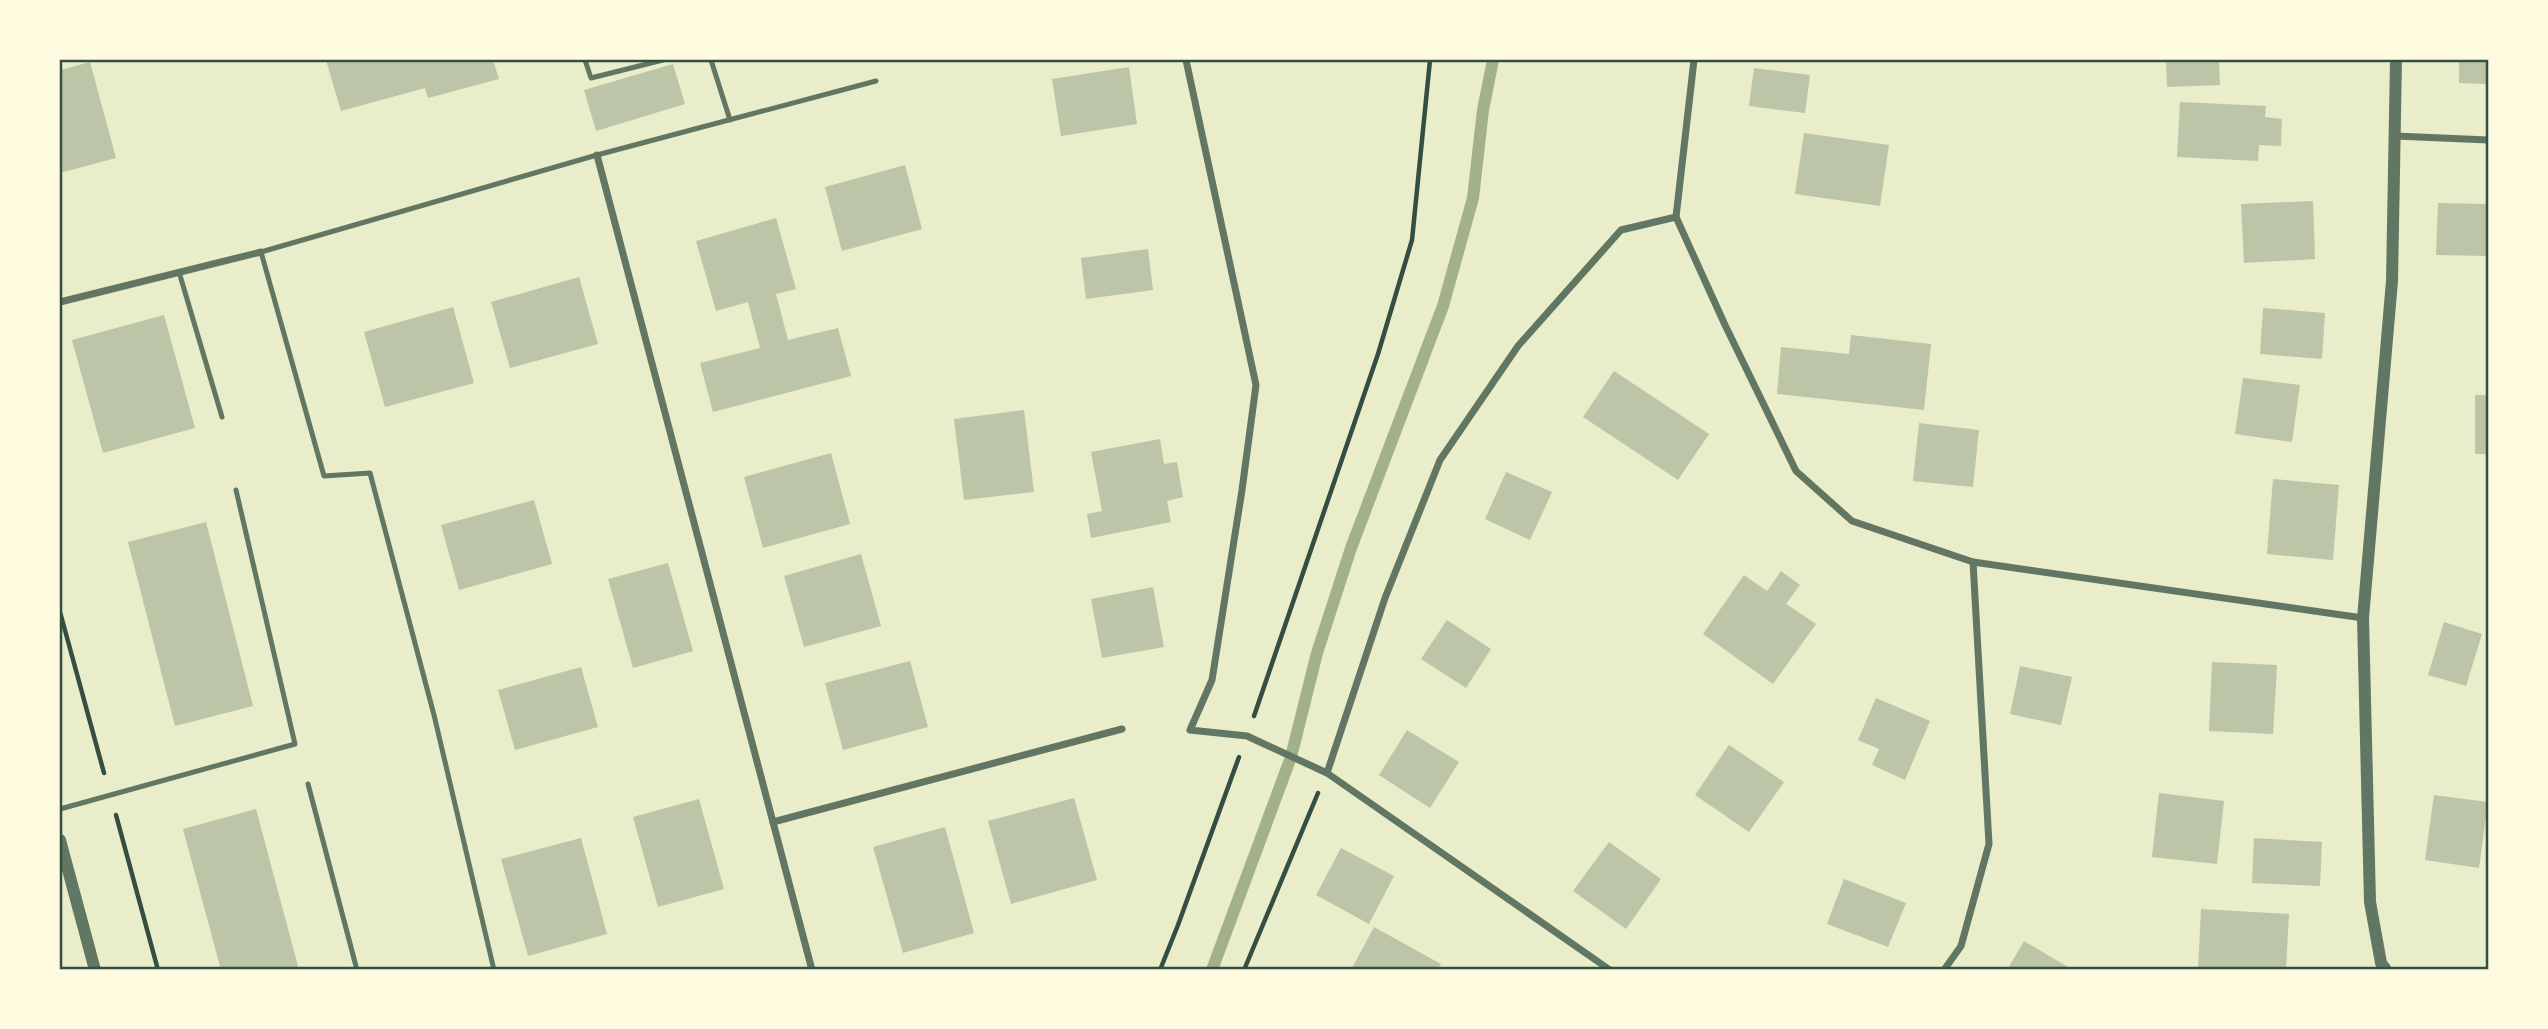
<svg xmlns="http://www.w3.org/2000/svg" width="2548" height="1029" font-family="Mulish,sans-serif">
	<style>
		.lines { fill: none; stroke-linecap: round; stroke-linejoin: round }
		.stream { stroke: #a3b18a; stroke-width: 12 }
		.building { fill: #bcc5a7 }
		.path { stroke: #344e41; stroke-width: 4.5 }
		.service { stroke: #617663; stroke-width: 5 }
		.minor { stroke: #617663; stroke-width: 7 }
		.tertiary { stroke: #617663; stroke-width: 12 }
		.neatline { fill: none; stroke: #344e41; stroke-width: 2.5 }
	</style>
	<rect width="100%" height="100%" fill="#e9edc9"/>
	<g class="lines">
		<polyline class="stream" points="1212,970 1291,757 1317,653 1351,548 1443,306 1473,198 1483,110 1493,60"/>
	</g>
	<g class="building">
		<polygon points="326,60 493,60 499,79 428,98 425,88 341,111"/>
		<polygon points="2166,60 2219,60 2220,85 2167,87"/>
		<polygon points="2459,60 2488,60 2488,84 2459,83"/>
		<polygon points="90,62 116,158 60,173 60,70"/>
		<polygon points="673,64 685,104 596,131 584,90"/>
		<polygon points="1129,67 1137,124 1061,136 1052,79"/>
		<polygon points="1754,68 1810,75 1805,113 1749,106"/>
		<polygon points="2180,102 2266,106 2265,117 2282,119 2281,146 2259,145 2258,161 2177,157"/>
		<polygon points="1804,133 1889,145 1880,206 1795,194"/>
		<polygon points="905,165 922,229 842,251 825,187"/>
		<polygon points="2313,201 2315,259 2244,263 2241,204"/>
		<polygon points="2438,203 2488,204 2488,256 2436,255"/>
		<polygon points="776,218 796,289 776,294 788,340 838,328 851,376 713,412 700,363 760,348 748,302 716,311 696,241"/>
		<polygon points="1148,249 1153,290 1086,299 1081,258"/>
		<polygon points="579,277 598,344 510,368 491,302"/>
		<polygon points="453,307 474,383 385,407 364,332"/>
		<polygon points="2263,308 2325,313 2322,359 2260,354"/>
		<polygon points="164,315 195,428 103,453 72,340"/>
		<polygon points="1851,335 1931,344 1924,410 1777,394 1781,347 1849,354"/>
		<polygon points="1614,371 1709,434 1678,480 1583,417"/>
		<polygon points="2243,378 2300,385 2292,442 2235,434"/>
		<rect x="2475" y="395" width="13" height="59"/>
		<polygon points="1024,410 1034,492 964,500 954,419"/>
		<polygon points="1919,423 1979,430 1973,487 1913,481"/>
		<polygon points="1160,439 1164,464 1177,462 1183,497 1167,501 1171,522 1091,538 1087,514 1102,511 1091,452"/>
		<polygon points="831,453 850,524 763,548 744,477"/>
		<polygon points="1506,472 1552,492 1530,540 1485,519"/>
		<polygon points="2273,479 2339,485 2333,560 2267,554"/>
		<polygon points="534,500 552,564 459,590 441,525"/>
		<polygon points="206,522 253,706 175,726 128,542"/>
		<polygon points="861,554 881,626 804,647 784,576"/>
		<polygon points="668,563 693,651 633,668 608,579"/>
		<polygon points="1781,571 1800,585 1786,604 1816,624 1773,684 1703,634 1744,575 1767,591"/>
		<polygon points="1153,587 1164,647 1102,658 1091,599"/>
		<polygon points="1447,620 1491,649 1466,688 1421,659"/>
		<polygon points="2444,622 2482,634 2466,686 2428,675"/>
		<polygon points="910,661 928,727 843,750 825,683"/>
		<polygon points="2212,662 2277,665 2273,734 2209,731"/>
		<polygon points="2020,666 2072,677 2061,725 2010,714"/>
		<polygon points="581,667 598,727 515,750 498,690"/>
		<polygon points="1876,698 1930,721 1905,780 1872,765 1879,749 1858,740"/>
		<polygon points="1407,730 1459,762 1430,808 1379,775"/>
		<polygon points="1729,745 1784,782 1749,832 1695,795"/>
		<polygon points="2159,793 2224,801 2217,864 2152,857"/>
		<polygon points="2434,795 2488,802 2479,868 2425,860"/>
		<polygon points="1074,798 1097,880 1011,904 988,821"/>
		<polygon points="699,799 724,889 658,907 633,817"/>
		<polygon points="256,809 299,970 221,970 183,829"/>
		<polygon points="945,827 974,933 903,953 873,847"/>
		<polygon points="581,838 607,934 528,956 501,859"/>
		<polygon points="2254,838 2322,842 2320,886 2252,883"/>
		<polygon points="1609,842 1661,879 1626,929 1573,891"/>
		<polygon points="1341,848 1394,876 1369,924 1316,895"/>
		<polygon points="1844,879 1906,903 1888,947 1827,924"/>
		<polygon points="2201,909 2289,914 2286,970 2198,970"/>
		<polygon points="1374,927 1441,964 1437,970 1351,970"/>
		<polygon points="2024,941 2073,970 2007,970"/>
	</g>
	<g class="lines">
		<g class="path">
			<polyline points="60,612 104,773"/>
			<polyline points="1254,716 1378,354 1412,240 1430,60"/>
			<polyline points="116,815 158,970"/>
			<polyline points="1160,970 1178,925 1239,757"/>
			<polyline points="1244,970 1318,793"/>
		</g>
		<g class="service">
			<polyline points="585,60 591,78 663,60"/>
			<polyline points="711,60 730,120"/>
			<polyline points="179,272 222,417"/>
			<polyline points="308,784 357,970"/>
			<polyline points="60,809 295,744 236,490"/>
			<polyline points="494,970 434,715 370,473 324,476 261,252 597,155 876,81"/>
		</g>
		<g class="minor">
			<polyline points="1186,60 1256,385 1242,490 1212,680 1190,730 1247,736 1327,773"/>
			<polyline points="2395,136 2488,140"/>
			<polyline points="597,155 812,970"/>
			<polyline points="1676,217 1725,325 1796,471 1852,521 1973,562 2363,618"/>
			<polyline points="60,302 261,252"/>
			<polyline points="773,822 1122,729"/>
			<polyline points="1610,970 1327,773 1385,598 1440,460 1518,346 1621,230 1676,217 1694,60"/>
			<polyline points="1944,970 1961,946 1989,844 1973,562"/>
		</g>
		<g class="tertiary">
			<polyline points="60,840 95,970"/>
			<polyline points="2386,970 2381,963 2370,902 2363,618 2392,281 2396,60"/>
		</g>
	</g>
	<rect width="2548" height="1029" fill="none" stroke="#fefae0" stroke-width="122"/>
	<rect x="61" y="61" width="2426" height="907" class="neatline"/>
</svg>
